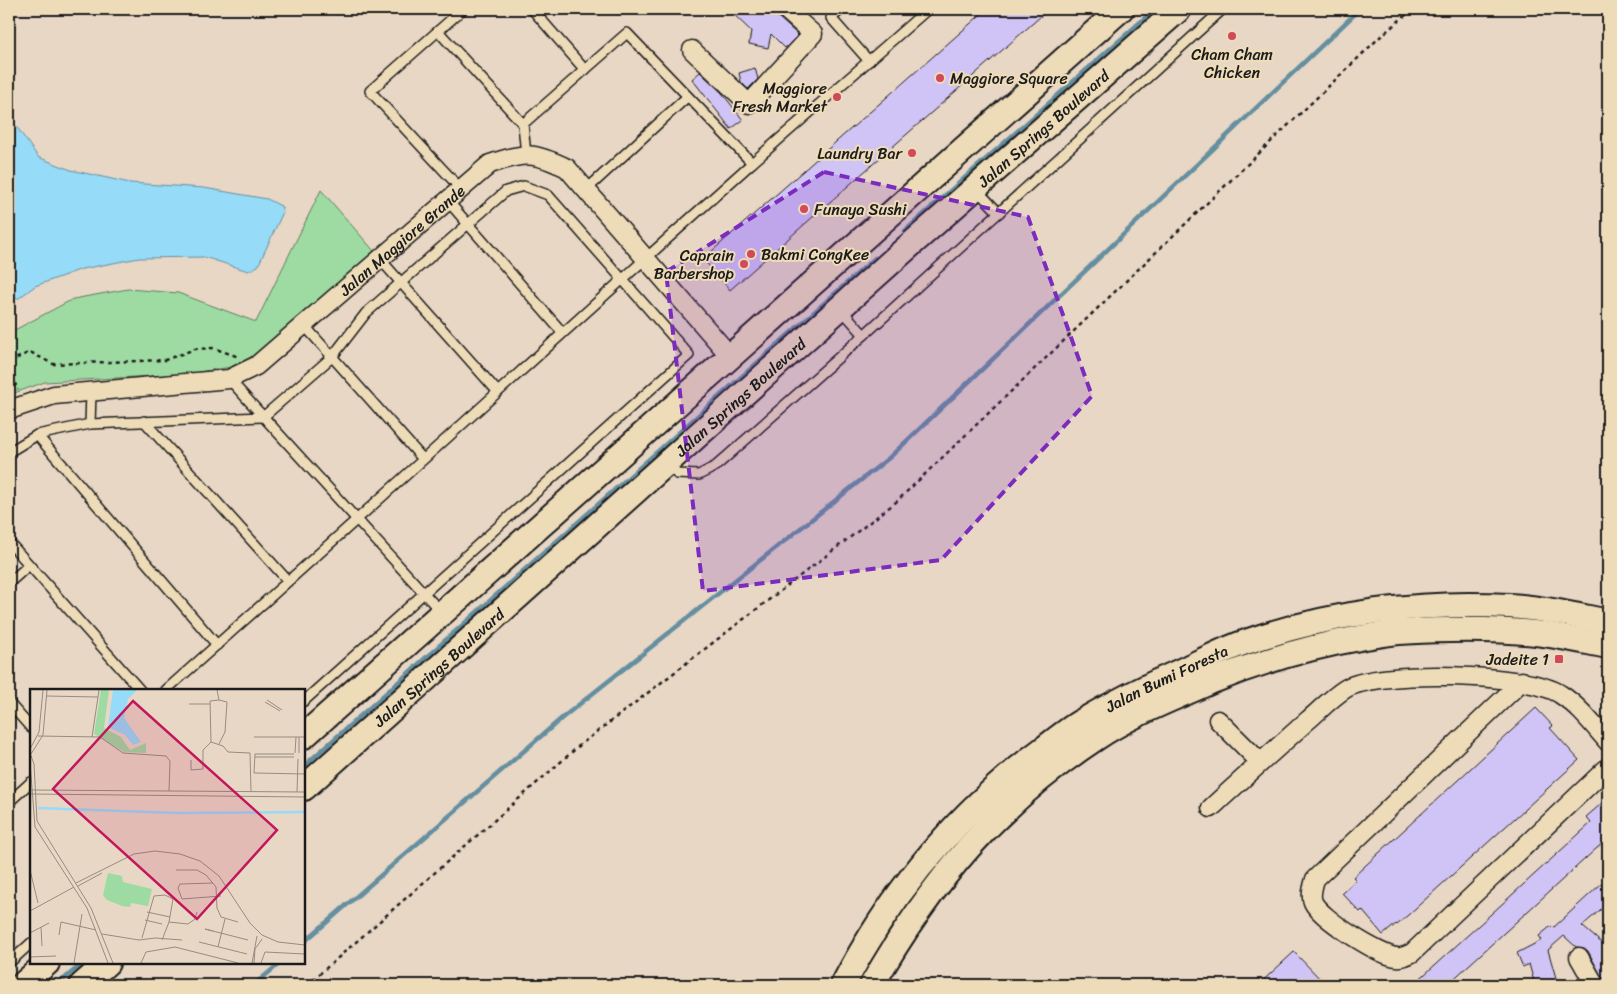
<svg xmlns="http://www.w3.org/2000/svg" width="1617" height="994" font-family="Sriracha,sans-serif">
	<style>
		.green { fill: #9edba2; stroke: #5d7c5f }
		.water { fill: #96dbf8; stroke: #658fa0 }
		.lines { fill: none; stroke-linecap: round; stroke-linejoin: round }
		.stream { stroke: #658fa0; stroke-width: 4.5 }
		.building { fill: #d0c4f6; stroke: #1c1c1c }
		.lane-casing { stroke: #1c1c1c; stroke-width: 12 }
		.street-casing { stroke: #1c1c1c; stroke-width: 21 }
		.secondary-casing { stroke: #1c1c1c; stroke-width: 28 }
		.path { stroke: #1c1c1c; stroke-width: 2.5; stroke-dasharray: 4 4; stroke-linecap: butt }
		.lane { stroke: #eedcb9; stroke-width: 9 }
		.street { stroke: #eedcb9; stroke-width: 18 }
		.secondary { stroke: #eedcb9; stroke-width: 24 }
		.marked { fill: #7b2cbf; fill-opacity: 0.2; stroke: #7b2cbf; stroke-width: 4; stroke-dasharray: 10 6; stroke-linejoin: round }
		.poi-dot { fill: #d1495b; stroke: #eedcb9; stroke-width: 2 }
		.labels { text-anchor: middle; stroke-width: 4; stroke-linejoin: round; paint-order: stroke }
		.poi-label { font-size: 16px; fill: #1c1c1c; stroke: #eedcb9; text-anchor: end }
		.street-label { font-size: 16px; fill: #1c1c1c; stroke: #eedcb9 }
		.inset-river { fill: none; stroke: #96dbf8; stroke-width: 2.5 }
		.inset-road { fill: none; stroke: #968c81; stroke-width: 1 }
		.view { fill: #c2185b; fill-opacity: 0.15; stroke: #c2185b; stroke-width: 2.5 }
		.inset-edge { fill: none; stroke: #1c1c1c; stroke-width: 2.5 }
	</style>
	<rect width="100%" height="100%" fill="#e8d7c5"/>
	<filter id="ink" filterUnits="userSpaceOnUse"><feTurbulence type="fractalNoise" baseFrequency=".02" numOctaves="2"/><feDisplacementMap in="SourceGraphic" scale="10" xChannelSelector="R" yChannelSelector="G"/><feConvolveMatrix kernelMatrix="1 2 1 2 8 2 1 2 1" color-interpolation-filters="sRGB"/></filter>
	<g filter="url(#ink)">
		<polygon class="green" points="321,190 374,251 257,354 231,367 187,374 45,382 9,395 9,333 73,299 128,289 178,293 256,322"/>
		<polygon class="water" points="9,116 38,157 71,170 130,183 204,188 267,199 281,206 283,212 258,266 248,271 204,257 139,258 82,269 35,286 19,298 9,299"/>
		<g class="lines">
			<g class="stream">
				<polyline points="905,231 1155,9"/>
				<polyline points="304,766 875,258"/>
				<polyline points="304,942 562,718 890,457 1360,9"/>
				<polyline points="57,985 83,963"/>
				<polyline points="254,985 280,963"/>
			</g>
		</g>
		<g class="building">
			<polygon points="728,9 775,9 778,17 798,35 785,48 771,34 768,48 749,44 751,31"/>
			<polygon points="987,9 1049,9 730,290 703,259"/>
			<polygon points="755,68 758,79 748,89 741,82 739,73"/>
			<polygon points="700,72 722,93 743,120 731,129 692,79"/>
			<polygon points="1536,708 1553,726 1550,728 1579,760 1397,925 1396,924 1383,935 1362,910 1360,912 1342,893 1356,880 1353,877"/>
			<polygon points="1608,798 1608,838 1447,985 1413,985 1591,823 1586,817"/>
			<polygon points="1601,884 1608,891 1608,903 1582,926 1603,944 1608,941 1608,985 1606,985 1588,951 1584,948 1576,947 1564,936 1548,950 1558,985 1535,985 1529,964 1523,967 1517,953 1542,940 1539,936 1551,926 1553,928"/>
			<polygon points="1294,952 1326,985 1258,985"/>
		</g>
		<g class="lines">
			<g class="lane-casing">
				<g id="lane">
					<polyline points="532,9 585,70"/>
					<polyline points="842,9 831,18 869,61"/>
					<polyline points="438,31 523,124 526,155"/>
					<polyline points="752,163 928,9"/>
					<polyline points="460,188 370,91 463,9"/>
					<polyline points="976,189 999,213"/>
					<polyline points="586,190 687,97"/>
					<polyline points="447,200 562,332"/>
					<polyline points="380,259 497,391"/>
					<polyline points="841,309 864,335"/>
					<polyline points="304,325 422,458"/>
					<polyline points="229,379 442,613"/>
					<polyline points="144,421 288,581"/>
					<polyline points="90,424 91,393"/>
					<polyline points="37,435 217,645"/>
					<polyline points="9,452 37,435 90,424 263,417 332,357 366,313 506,191 524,186 548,195 689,355 304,701"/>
					<polyline points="668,465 677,474 699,475 716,466 864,335 1223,9"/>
					<polyline points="9,542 140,690"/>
					<polyline points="9,583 29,565"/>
					<path d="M166,690C363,516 556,338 752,163L627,33L523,124"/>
					<polyline points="9,703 31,728"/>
					<polyline points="9,802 31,782"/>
					<polyline points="9,963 31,943"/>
				</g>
			</g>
			<g class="street-casing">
				<g id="street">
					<polyline points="692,50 749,104 813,34 785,9"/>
					<path id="s1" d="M9,410L54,395L229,379L256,366L490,164C525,152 534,152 567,168L731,357"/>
					<path d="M1522,681L1315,879C1313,887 1310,895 1313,902C1320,918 1380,956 1397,957C1402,958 1407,955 1412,953L1608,767"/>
					<polyline points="1218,720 1260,762"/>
					<path d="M1211,808C1243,778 1275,750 1307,721C1319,711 1331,698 1345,689C1376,669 1530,673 1560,694C1579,706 1594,726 1608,742"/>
					<polyline points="1579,957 1595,985"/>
				</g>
			</g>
			<g class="secondary-casing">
				<g id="secondary">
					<polyline points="304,736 1121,9"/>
					<path id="s2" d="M304,788L900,254L1179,9"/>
					<polyline points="22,985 47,963"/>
					<polyline points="82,985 107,963"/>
					<path id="s3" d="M843,985C891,893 958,812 1042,750C1054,741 1066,731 1079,723C1113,703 1149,685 1185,669C1204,660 1223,650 1243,643C1327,613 1420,601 1509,606C1543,608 1575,615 1608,622"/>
					<path d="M872,985C931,882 996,804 1096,738C1130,715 1172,699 1210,682C1259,662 1308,647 1360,638C1373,636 1386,633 1399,632C1446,629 1497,628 1544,634C1565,637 1587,642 1608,646"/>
				</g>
			</g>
			<g class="path">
				<polyline points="9,362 30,352 53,364 165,360 195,349 213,348 239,357"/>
				<polyline points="9,381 13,379 18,390"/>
				<polyline points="307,985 580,745 896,502 1381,36 1413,9"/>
			</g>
			<use href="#lane" class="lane"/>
			<use href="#street" class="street"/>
			<use href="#secondary" class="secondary"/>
		</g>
	</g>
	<path class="marked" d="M824,172L1028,217L1092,396L941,560L703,591L666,272Z"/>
	<g class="poi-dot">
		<circle cx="1232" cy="36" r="5"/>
		<circle cx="940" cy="78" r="5"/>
		<circle cx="837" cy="97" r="5"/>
		<circle cx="912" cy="153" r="5"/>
		<circle cx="804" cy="209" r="5"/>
		<circle cx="751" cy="254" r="5"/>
		<circle cx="744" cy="264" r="5"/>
		<rect x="1554" y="654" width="10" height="10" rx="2.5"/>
	</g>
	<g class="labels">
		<g class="poi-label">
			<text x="1232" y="60" text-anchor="middle">Cham Cham<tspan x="1232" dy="18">Chicken</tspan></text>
			<text x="950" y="84" text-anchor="start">Maggiore Square</text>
			<text x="827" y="94">Maggiore<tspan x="827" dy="18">Fresh Market</tspan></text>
			<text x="902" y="159">Laundry Bar</text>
			<text x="814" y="215" text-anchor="start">Funaya Sushi</text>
			<text x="761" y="260" text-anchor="start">Bakmi CongKee</text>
			<text x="734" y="261">Caprain<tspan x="734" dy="18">Barbershop</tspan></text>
			<text x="1549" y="665">Jadeite 1</text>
		</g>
		<g class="street-label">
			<text dy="6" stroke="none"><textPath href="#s2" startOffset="991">Jalan Springs Boulevard</textPath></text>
			<text dy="6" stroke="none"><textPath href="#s1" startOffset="446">Jalan Maggiore Grande</textPath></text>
			<text dy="6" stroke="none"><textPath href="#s2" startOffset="586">Jalan Springs Boulevard</textPath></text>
			<text dy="6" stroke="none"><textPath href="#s2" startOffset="181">Jalan Springs Boulevard</textPath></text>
			<text dy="6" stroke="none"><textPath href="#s3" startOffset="455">Jalan Bumi Foresta</textPath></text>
		</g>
	</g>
	<g transform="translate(30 689)">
		<rect width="275" height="275" fill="#e8d7c5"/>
		<path d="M71,1H79L74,39L91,48L100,61L116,54V64L94,63L64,45ZM78,184L92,187L93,193L122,200L118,217L101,214L100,218L92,217L77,211L73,206Z" fill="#9edba2"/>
		<path d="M83,1H107L98,10L94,29L111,53L103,56L95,46L78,38Z" fill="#96dbf8"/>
		<path class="inset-river" d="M8,119L146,124L275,123"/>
		<path class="inset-road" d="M187,1L189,11L180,12L181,53L193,57L198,63L220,64L221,102M16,7L68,8M237,11L252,21M235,13L250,22M159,15H180M8,47L70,48L93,64L136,67L140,72L139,102M62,48L69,1M224,48H275M189,55L195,43L197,13L189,11M0,60L9,43L13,1M0,64L4,75L7,132L61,219L83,274M265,64L266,48M269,64V48M1,65L13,46L17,1M264,65H225L224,84L275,85M225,68H264M161,71V81L173,80V61L181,53M0,73L5,138L57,219L78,274M1,101L275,103M267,103L268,70M1,105L275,108M0,181L8,214M146,181H167L176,186L186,198L187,219L191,228L208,233M46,194L104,165L125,162L150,165L170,172L189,187L220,234L232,246L248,253L275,256M183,194L150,195L148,199L152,210L191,207M48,197L72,184M0,222L44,198M117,223L140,228M115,231L132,235M11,238L12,257M183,242L175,240L218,251M0,244L19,234M72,245L109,251L125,249L152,251M29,246L31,233L66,241M112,249L124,207L135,206L143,210L139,233L158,235L165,230L167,223M132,251L139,233M169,253L217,265M188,258L195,230M0,268L26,267M44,274L52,225M111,274L116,263L145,258L208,274M222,274L227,247M224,274L225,260L232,250M231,274L235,263L275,265"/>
		<path class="view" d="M103,12L247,141L167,230L23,100Z"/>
		<rect width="275" height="275" class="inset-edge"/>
	</g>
	<rect width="1617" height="994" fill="none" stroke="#eedcb9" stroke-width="30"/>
	<rect x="15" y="15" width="1587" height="964" fill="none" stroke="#1c1c1c" stroke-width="2" filter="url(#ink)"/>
</svg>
